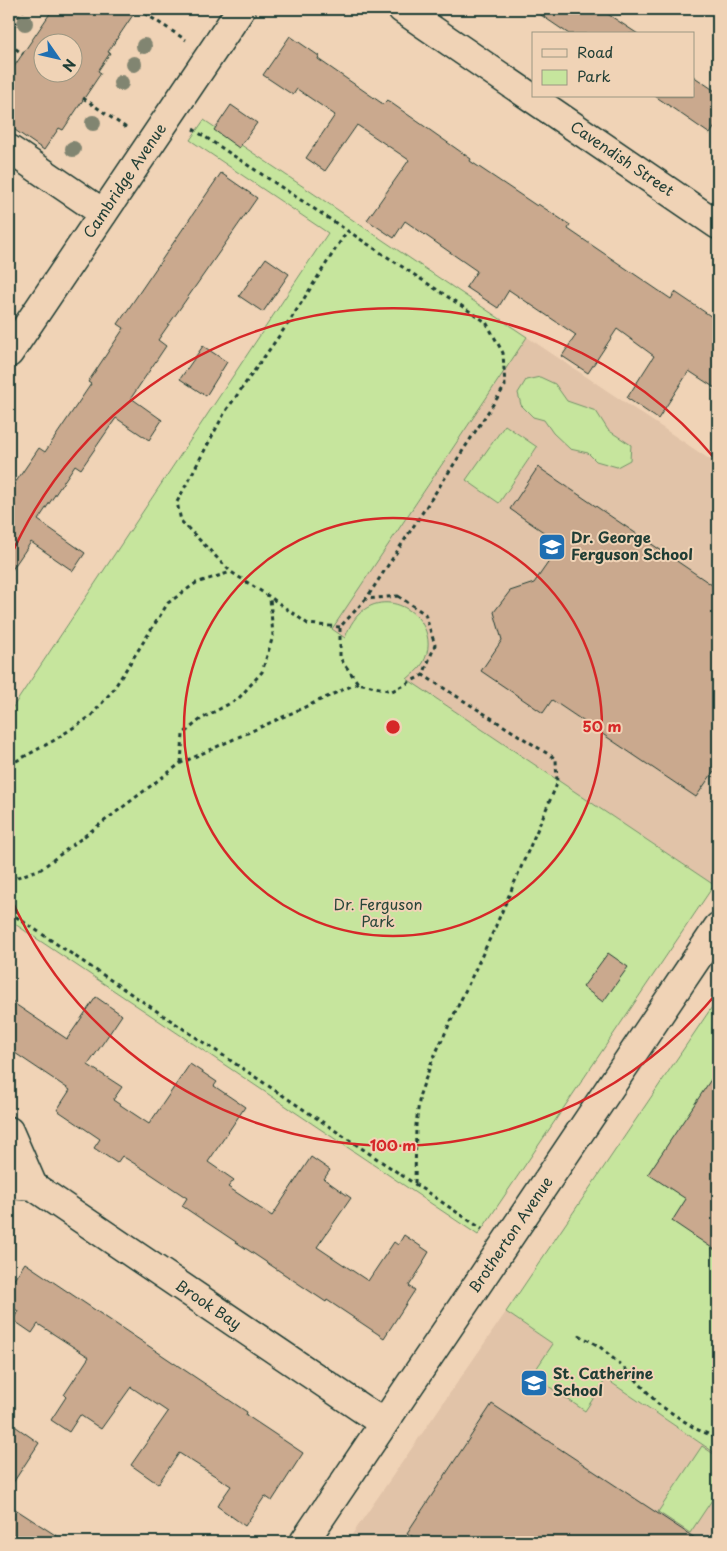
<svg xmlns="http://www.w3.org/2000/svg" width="727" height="1551" font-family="'Playpen Sans',sans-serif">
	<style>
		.built { fill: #e1c3a8 }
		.green { fill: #c6e59d; stroke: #729168 }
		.building { fill: #caa98e; stroke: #1f3d34; fill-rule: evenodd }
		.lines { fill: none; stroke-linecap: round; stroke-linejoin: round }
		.minor-casing { stroke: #1f3d34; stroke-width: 31 }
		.path { stroke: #1f3d34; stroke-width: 3; stroke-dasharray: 4 4; stroke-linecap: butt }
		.minor { stroke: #f0d3b6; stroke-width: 28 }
		.tree { fill: #818571 }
		.ring { fill: none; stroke: #d62828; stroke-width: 2.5 }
		.labels { text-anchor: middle; stroke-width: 4; stroke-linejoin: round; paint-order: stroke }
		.street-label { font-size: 15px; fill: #1f3d34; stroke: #f0d3b6 }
		.poi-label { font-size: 15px; font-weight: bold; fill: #1f3d34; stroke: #f0d3b6; text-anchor: start }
		.park-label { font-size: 15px; fill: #274539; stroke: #f0d3b6 }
		.centre { fill: #d62828; stroke: #f0d3b6; stroke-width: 2.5 }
		.ring-label { font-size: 15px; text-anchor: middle; font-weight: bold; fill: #d62828; stroke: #f0d3b6; stroke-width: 4; stroke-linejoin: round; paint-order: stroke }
	</style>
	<rect width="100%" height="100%" fill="#f0d3b6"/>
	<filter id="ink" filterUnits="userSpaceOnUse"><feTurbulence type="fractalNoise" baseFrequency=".02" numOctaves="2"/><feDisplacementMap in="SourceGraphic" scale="10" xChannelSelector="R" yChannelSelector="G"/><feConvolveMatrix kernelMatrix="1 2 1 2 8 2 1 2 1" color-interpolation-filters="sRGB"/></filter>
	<g filter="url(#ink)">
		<g class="built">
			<polygon points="527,337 718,465 718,878 714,885 332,629"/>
			<polygon points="506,1312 718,1455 718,1542 347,1542"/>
		</g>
		<g class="green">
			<path d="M204,120L527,337L332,629L345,638C369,568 449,616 423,663C419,670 412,674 407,679L714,885L478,1235L9,920V713L328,233L190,140Z"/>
			<polygon points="540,377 555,384 567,401 596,411 608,430 631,445 630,460 617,467 596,461 588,453 570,449 553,433 544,420 533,417 521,405 518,393 526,380"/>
			<polygon points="505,425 537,447 499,503 466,480"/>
			<polygon points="718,998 718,1455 606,1379 585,1411 532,1375 553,1344 506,1312"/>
			<polygon points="702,1446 718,1457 718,1491 690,1533 658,1512"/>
		</g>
		<g class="building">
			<path d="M53,9H137L108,52L110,53L98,71L101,73L63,130L59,128L44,150L9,126V74ZM42,42H72V72H42Z"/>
			<polygon points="532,9 600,9 638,34 569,34"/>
			<polygon points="290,36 319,56 318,59 383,104 387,100 471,159 470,161 537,206 538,204 570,225 568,229 671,299 675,292 718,321 718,390 689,371 658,419 627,398 654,356 617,329 588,373 562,356 576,335 509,290 498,308 466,287 477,271 405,221 394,238 367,220 409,160 357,125 325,171 306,158 335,115 297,89 293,95 263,75"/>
			<polygon points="693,76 718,93 718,122 710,134 655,96 693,96"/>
			<polygon points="231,105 257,123 239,148 214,130"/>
			<polygon points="221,173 257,198 158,340 166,346 131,398 162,420 149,440 116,418 81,469 75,465 38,520 85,553 73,571 31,542 9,574 9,492 39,448 45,452 91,384 88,382 124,328 118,324"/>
			<polygon points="266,258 289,274 263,312 239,296"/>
			<polygon points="203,346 227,362 206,396 180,379"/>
			<polygon points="538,467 718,589 718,765 696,797 552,700 543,713 481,671 502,640 494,612 510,591 534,583 561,544 510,509"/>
			<polygon points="608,953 628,967 603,1002 583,987"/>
			<polygon points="96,997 122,1015 88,1065 122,1087 113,1100 149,1124 190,1064 217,1082 214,1086 245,1107 208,1162 234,1180 228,1187 272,1216 311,1157 330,1170 324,1179 351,1198 317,1247 368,1281 394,1242 398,1245 404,1235 429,1252 423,1262 424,1263 409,1286 415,1290 384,1338 327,1300 326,1302 182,1206 187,1198 145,1170 122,1156 117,1163 94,1148 100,1139 57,1110 70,1090 9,1049 9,1000 67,1039"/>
			<polygon points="718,1069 718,1252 672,1221 686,1199 648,1174"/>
			<polygon points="25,1263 247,1412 246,1415 303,1453 272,1501 265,1496 245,1526 217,1506 231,1486 179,1453 158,1484 131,1465 168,1412 131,1387 101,1429 80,1415 69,1432 51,1420 66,1397 64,1395 89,1357 38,1324 32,1333 13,1320 18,1311 9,1305 9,1287"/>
			<polygon points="492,1404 701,1542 422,1542 407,1533"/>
			<polygon points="9,1422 39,1443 9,1489"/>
			<polygon points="9,1505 66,1542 9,1542"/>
		</g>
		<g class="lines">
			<g class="minor-casing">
				<g id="minor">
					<polyline points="402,9 718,225"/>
					<polyline points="9,149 103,213"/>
					<polyline points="9,353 241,9"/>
					<polyline points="9,1131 33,1186"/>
					<polyline points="9,1184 33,1186 383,1423"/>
					<polyline points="304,1542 718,927"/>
				</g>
			</g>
			<g class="path">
				<polyline points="138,9 186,40"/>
				<polyline points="9,31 24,9"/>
				<polyline points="9,44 23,54"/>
				<polyline points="83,98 128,129"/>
				<polyline points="193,129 486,322 503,353 505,386 366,599"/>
				<polygon points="398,596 425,614 435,645 423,675 392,691 358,683 340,658 340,627 366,599"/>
				<polyline points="340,627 308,624 270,597 231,572 181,521 177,502 225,412 289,322 347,231"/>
				<polyline points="181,763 183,734 201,719 238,699 262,672 273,636 270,598"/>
				<polyline points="9,765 53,741 91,716 113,690 168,603 196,583 231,572"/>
				<polyline points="9,880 41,869 181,763 358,683"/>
				<polyline points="9,912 482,1229"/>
				<polyline points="415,1183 416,1125 420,1094 432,1061 494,930 557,784 556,759 423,675"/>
				<polyline points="579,1335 599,1346 631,1374 658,1404 696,1429 718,1438"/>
			</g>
			<use href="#minor" class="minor"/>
		</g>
		<g class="tree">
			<circle cx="25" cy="23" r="8"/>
			<circle cx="144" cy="46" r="8"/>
			<circle cx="134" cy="64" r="8"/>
			<circle cx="121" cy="83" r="8"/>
			<circle cx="93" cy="123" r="8"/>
			<circle cx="73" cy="149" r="8"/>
		</g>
	</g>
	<g class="ring">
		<circle cx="393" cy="727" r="209"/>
		<path d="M716 994A419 419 0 0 1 9 894M9 560A419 419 0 0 1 716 460"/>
	</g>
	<defs>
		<g id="school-square" transform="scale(1.4375)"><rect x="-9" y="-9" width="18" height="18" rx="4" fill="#1f6fb2" stroke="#f0d3b6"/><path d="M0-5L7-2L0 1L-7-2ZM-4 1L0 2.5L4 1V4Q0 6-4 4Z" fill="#fff"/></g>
	</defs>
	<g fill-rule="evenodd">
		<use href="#school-square" x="552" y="547"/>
		<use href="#school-square" x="534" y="1383"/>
	</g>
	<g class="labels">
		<g class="street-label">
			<text transform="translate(622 159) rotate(34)" y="5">Cavendish Street</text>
			<text transform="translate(125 181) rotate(-56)" y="5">Cambridge Avenue</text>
			<text transform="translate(511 1235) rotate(-56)" y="5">Brotherton Avenue</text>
			<text transform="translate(208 1305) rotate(34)" y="5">Brook Bay</text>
		</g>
		<g class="poi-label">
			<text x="571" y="543">Dr. George<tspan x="571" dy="17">Ferguson School</tspan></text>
			<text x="553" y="1379">St. Catherine<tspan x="553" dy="17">School</tspan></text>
		</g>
		<g class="park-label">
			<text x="378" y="910">Dr. Ferguson<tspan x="378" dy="17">Park</tspan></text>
		</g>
	</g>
	<circle cx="393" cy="727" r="8" class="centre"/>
	<g class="ring-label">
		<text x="602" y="732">50 m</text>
		<text x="393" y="1151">100 m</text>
	</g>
	<rect width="727" height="1551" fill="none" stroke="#f0d3b6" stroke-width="30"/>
	<rect x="15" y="15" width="697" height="1521" fill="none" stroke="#1f3d34" stroke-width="2" filter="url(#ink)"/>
	<rect x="532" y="32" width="162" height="65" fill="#f0d3b6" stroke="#9c9782"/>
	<rect x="542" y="49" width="25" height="8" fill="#f0d3b6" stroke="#9c9782"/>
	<text x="577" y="58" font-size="15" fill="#1f3d34">Road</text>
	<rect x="542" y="70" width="25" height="15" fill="#c6e59d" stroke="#9c9782"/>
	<text x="577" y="82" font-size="15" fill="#1f3d34">Park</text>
	<g transform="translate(58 58) rotate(124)"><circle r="24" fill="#f0d3b6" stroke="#9c9782"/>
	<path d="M0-4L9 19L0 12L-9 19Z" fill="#1f6fb2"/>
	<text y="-8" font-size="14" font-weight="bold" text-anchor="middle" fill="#1f3d34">N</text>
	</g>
</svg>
